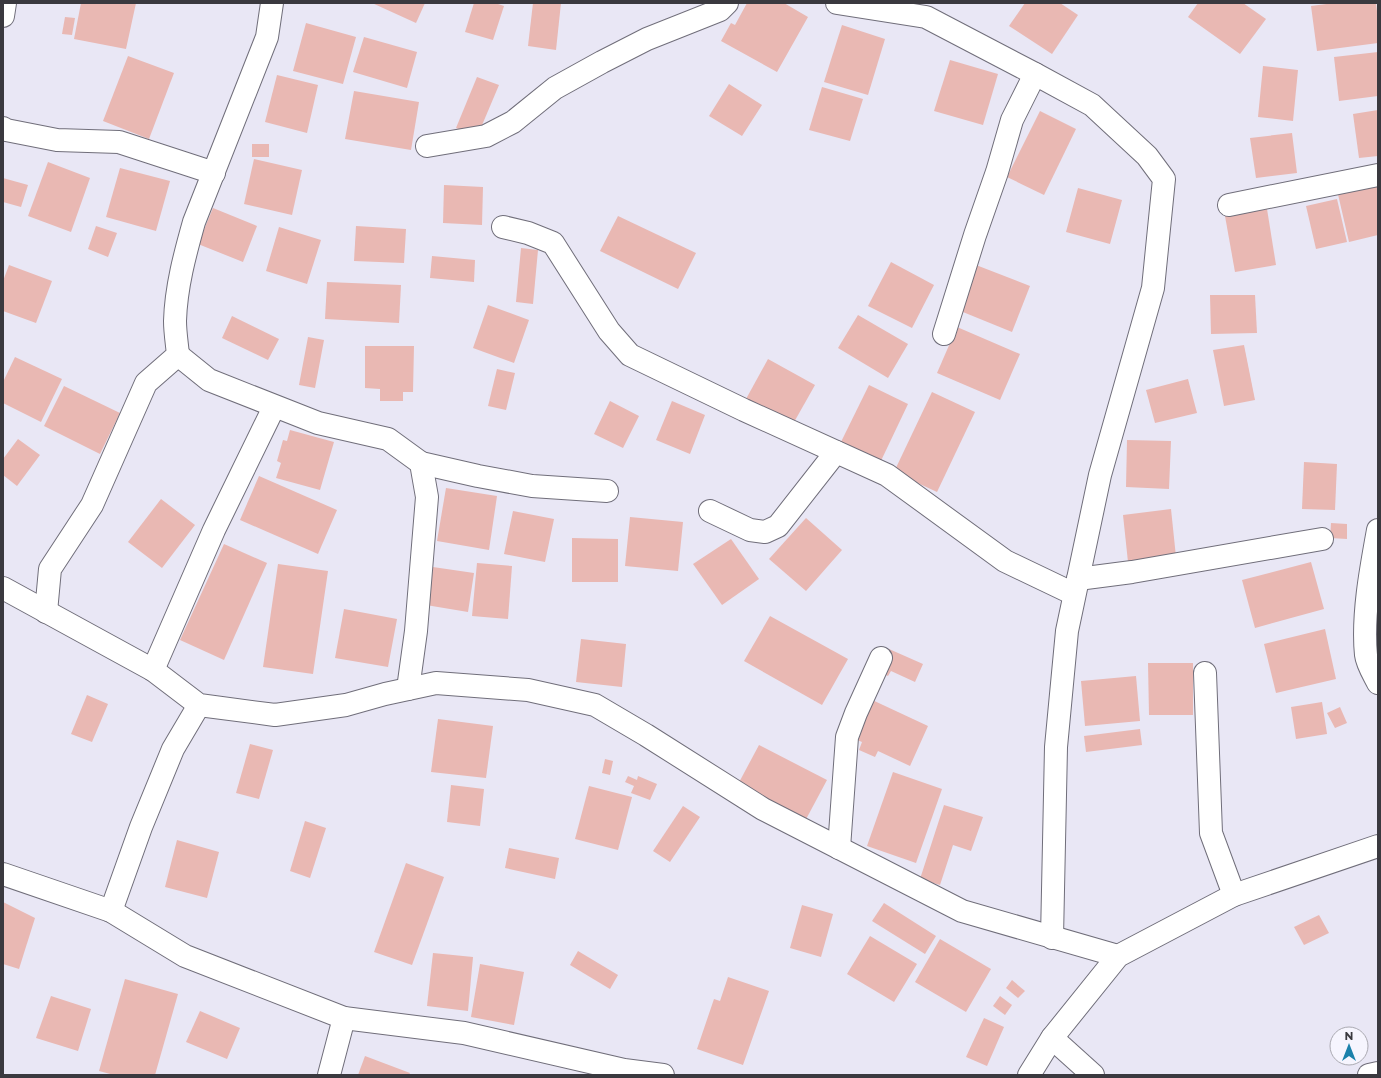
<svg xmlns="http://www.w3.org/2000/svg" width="1381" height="1078" font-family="Montserrat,sans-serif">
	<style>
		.building { fill: #e9b8b3 }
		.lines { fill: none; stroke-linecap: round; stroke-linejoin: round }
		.minor-casing { stroke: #706e7a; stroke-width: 24 }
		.minor { stroke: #fff; stroke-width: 22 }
	</style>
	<rect width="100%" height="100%" fill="#e9e7f5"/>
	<g class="building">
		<polygon points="81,3 136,3 126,49 74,39"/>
		<polygon points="372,3 425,3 416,23"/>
		<polygon points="474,3 495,3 504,6 493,40 465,32"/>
		<polygon points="533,3 561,3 556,50 528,46"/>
		<polygon points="747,3 784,3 808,17 777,72 721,41 731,23 735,25"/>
		<polygon points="1025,3 1060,3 1078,15 1052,54 1009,26"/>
		<polygon points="1198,3 1243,3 1266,19 1240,54 1188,17"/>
		<polygon points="1334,3 1376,3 1377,11 1378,11 1378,43 1317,51 1311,6"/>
		<polygon points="65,17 75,18 72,35 62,34"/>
		<polygon points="306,23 356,37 343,84 293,71"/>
		<polygon points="842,25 885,39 868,95 824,82"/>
		<polygon points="364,37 417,52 407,88 353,72"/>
		<polygon points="1378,52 1378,96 1339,101 1334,57"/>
		<polygon points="128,56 174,73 149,139 103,121"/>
		<polygon points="950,60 998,74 983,125 934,111"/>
		<polygon points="1263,66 1298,70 1293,121 1258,117"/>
		<polygon points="277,75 318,85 307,133 265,122"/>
		<polygon points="477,77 499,85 477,137 456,128"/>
		<polygon points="729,84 762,105 742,136 709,116"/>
		<polygon points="822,87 863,99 850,141 809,130"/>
		<polygon points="354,91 419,102 411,150 345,139"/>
		<polygon points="1378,110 1378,156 1359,158 1353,114"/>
		<polygon points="1040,111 1076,129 1044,195 1007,177"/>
		<polygon points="1292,133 1297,173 1256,178 1250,138"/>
		<rect x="252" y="144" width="17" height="13"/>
		<polygon points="254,159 302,170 292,215 244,204"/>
		<polygon points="48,162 90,178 71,232 28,216"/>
		<polygon points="120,168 170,181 156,231 106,217"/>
		<polygon points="3,178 28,185 21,207 3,202"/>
		<polygon points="1378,181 1378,235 1349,242 1337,190"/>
		<polygon points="444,185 483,187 482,225 443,223"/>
		<polygon points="1078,188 1122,200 1110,244 1066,232"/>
		<polygon points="1337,199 1347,242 1316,249 1306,206"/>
		<polygon points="213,208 257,226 243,262 198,244"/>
		<polygon points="1267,209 1276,265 1235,272 1225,216"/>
		<polygon points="618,216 696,253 678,289 600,251"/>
		<polygon points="96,226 117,233 108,257 88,249"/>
		<polygon points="356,226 406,229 404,263 354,261"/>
		<polygon points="279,227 321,240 307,284 266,271"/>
		<polygon points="521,248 538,250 533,304 516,302"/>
		<polygon points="432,256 475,260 474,282 430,278"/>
		<polygon points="891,262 934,285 912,328 868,306"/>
		<polygon points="9,265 52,281 36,323 3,311 3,281"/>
		<polygon points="976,265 1030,286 1012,332 958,310"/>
		<polygon points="327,282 401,285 399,323 325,319"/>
		<polygon points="1210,295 1255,295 1257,333 1211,334"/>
		<polygon points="488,305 529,320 514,363 473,348"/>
		<polygon points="858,315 908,344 888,378 838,348"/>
		<polygon points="232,316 279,339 268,360 222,338"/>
		<polygon points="957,327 1020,354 1000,400 937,373"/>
		<polygon points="308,337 324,340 315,388 299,385"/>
		<polygon points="1244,345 1255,400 1224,406 1213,350"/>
		<polygon points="365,346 414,346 413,392 403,392 403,401 380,401 380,389 365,388"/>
		<polygon points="15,357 62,379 41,422 3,403 3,382"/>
		<polygon points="768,359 815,385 793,424 746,399"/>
		<polygon points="497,369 515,373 506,410 488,406"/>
		<polygon points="1188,379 1197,413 1155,423 1146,390"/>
		<polygon points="869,385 908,404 879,465 839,446"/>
		<polygon points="64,386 120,413 100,454 44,426"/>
		<polygon points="932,392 975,412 937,492 894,472"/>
		<polygon points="610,401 639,416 623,448 594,434"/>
		<polygon points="672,401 705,415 690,454 656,440"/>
		<polygon points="290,430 334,442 320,490 276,478 281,463 277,461 283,440 287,441"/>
		<polygon points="18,439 40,455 17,486 3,475 3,459"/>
		<polygon points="1127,440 1171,441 1169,489 1126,487"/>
		<polygon points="1304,462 1337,464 1335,510 1302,509"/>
		<polygon points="259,476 337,510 318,554 240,520"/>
		<polygon points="446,488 497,496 489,550 437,541"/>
		<polygon points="161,499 195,525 162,568 128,542"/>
		<polygon points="1171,509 1176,557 1128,562 1123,515"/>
		<polygon points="513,511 554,519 545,562 504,554"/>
		<polygon points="630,517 683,522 678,571 625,566"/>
		<polygon points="806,518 842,550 806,591 769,559"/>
		<polygon points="1331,523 1347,524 1347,539 1330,538"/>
		<polygon points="572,538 618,539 618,582 572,582"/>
		<polygon points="731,539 759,579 722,605 693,564"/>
		<polygon points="224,544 267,563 224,660 180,640"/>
		<polygon points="1311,562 1324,609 1255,628 1242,580"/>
		<polygon points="477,563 512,566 508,619 472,616"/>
		<polygon points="278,564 328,571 313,674 263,667"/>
		<polygon points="426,566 474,573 468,612 420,604"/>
		<polygon points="344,609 397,619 388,667 335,658"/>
		<polygon points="770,616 848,659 822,705 744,661"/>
		<polygon points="1325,629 1336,679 1276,693 1264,644"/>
		<polygon points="581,639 626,644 622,687 576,682"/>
		<polygon points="889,649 923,664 915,682 891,671 888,676 879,672"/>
		<polygon points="1148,663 1193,663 1193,715 1149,715"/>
		<polygon points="1136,676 1140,721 1085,726 1081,681"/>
		<polygon points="87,695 108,704 92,742 71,734"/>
		<polygon points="868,698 928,726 910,766 878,751 875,757 859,750 862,742 850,737"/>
		<polygon points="1322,702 1327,734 1296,739 1291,707"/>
		<polygon points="1340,707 1347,723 1335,728 1327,713"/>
		<polygon points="438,719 493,726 486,778 431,772"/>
		<polygon points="1140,729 1142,745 1086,752 1084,736"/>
		<polygon points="250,744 273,750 259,799 236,793"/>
		<polygon points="759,745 827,780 804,823 736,788"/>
		<polygon points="605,759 613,761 610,775 602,773"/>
		<polygon points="893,772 942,789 916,863 867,846"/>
		<polygon points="628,776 637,780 638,776 657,784 650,800 631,793 634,786 625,782"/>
		<polygon points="451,785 484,789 480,826 447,822"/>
		<polygon points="589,786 632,797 618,850 575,839"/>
		<polygon points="944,805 983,817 971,851 953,845 940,885 920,879"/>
		<polygon points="683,806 700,817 670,862 653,851"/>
		<polygon points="305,821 326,828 310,878 290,871"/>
		<polygon points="177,840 219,852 207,898 165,887"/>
		<polygon points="509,848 559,858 555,879 505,868"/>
		<polygon points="406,863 444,877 412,965 374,952"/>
		<polygon points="3,902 35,918 19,969 3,964"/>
		<polygon points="884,903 936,936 925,954 872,921"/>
		<polygon points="802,905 833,914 821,957 790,948"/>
		<polygon points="1319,915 1329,933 1304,945 1294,927"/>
		<polygon points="870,936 917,964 894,1002 847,974"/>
		<polygon points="940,939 991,969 966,1012 915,982"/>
		<polygon points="578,951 618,975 610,989 570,965"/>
		<polygon points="433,953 473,957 468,1011 427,1006"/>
		<polygon points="480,964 524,972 514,1025 471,1017"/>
		<polygon points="728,977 769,991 743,1065 697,1049 714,999 720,1001"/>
		<polygon points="125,979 178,994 155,1075 114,1075 99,1071"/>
		<polygon points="1012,980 1025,991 1018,998 1006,988"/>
		<polygon points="51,996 91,1009 78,1051 36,1038"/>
		<polygon points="1000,996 1012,1005 1005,1015 993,1006"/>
		<polygon points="200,1011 240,1028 227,1059 186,1042"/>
		<polygon points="984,1018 1004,1027 987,1066 966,1057"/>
		<polygon points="365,1056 410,1073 409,1075 358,1075"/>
	</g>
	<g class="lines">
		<g class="minor-casing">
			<g id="minor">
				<polyline points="837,3 926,17 1035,74 1092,105 1147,156 1164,179 1153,288 1100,475 1067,631 1056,747 1052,938"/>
				<polyline points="3,16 5,3"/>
				<polyline points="3,128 6,130 57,140 119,142 214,173"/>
				<polyline points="427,146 486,136 513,122 555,88 602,62 647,39 720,10 727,3"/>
				<polyline points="1229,205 1378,175"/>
				<polyline points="503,227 528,233 553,243 609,331 630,355 744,410 887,475 1005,561 1074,594"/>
				<polyline points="944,334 975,235 997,172 1012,120 1035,74"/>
				<polyline points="178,355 209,380 318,423 388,439 421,463 427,497 416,631 408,689"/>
				<polyline points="421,463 478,476 532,486 607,491"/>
				<polyline points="710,511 750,530 765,532 778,526 836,452"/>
				<path d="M1378,530C1371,568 1362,616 1366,655C1367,664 1374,675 1378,683"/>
				<polyline points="1078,579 1132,572 1322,539"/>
				<polyline points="3,588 153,670 199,705 275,715 346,705 385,694 436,683 528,690 595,705 646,735 763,809 962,911 1118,956"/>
				<path d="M46,612L50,569L92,505L146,383L178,355C177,344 175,332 175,321C176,287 185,254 194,222L267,37L272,3"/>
				<polyline points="153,670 214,530 274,407"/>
				<polyline points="1205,673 1211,833 1234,895"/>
				<polyline points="839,848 847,737 856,713 881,658"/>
				<polyline points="3,874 111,911 185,956 344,1018 464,1033 624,1070 663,1075"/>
				<polyline points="111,911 141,827 173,749 199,705"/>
				<polyline points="1052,1038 1093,1075"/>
				<polyline points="329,1075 344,1018"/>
				<polyline points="1029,1075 1052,1038 1118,956 1234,895 1378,846"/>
				<polyline points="1369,1075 1378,1073"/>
			</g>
		</g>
		<use href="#minor" class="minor"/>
	</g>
	<rect width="1381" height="1078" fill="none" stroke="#3a393f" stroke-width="8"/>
	<g transform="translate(1349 1046)"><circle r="19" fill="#f6f5fe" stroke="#abaab2"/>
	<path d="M0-3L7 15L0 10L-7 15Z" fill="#1b81ab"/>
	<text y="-6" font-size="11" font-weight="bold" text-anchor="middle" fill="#3a393f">N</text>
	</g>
</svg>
